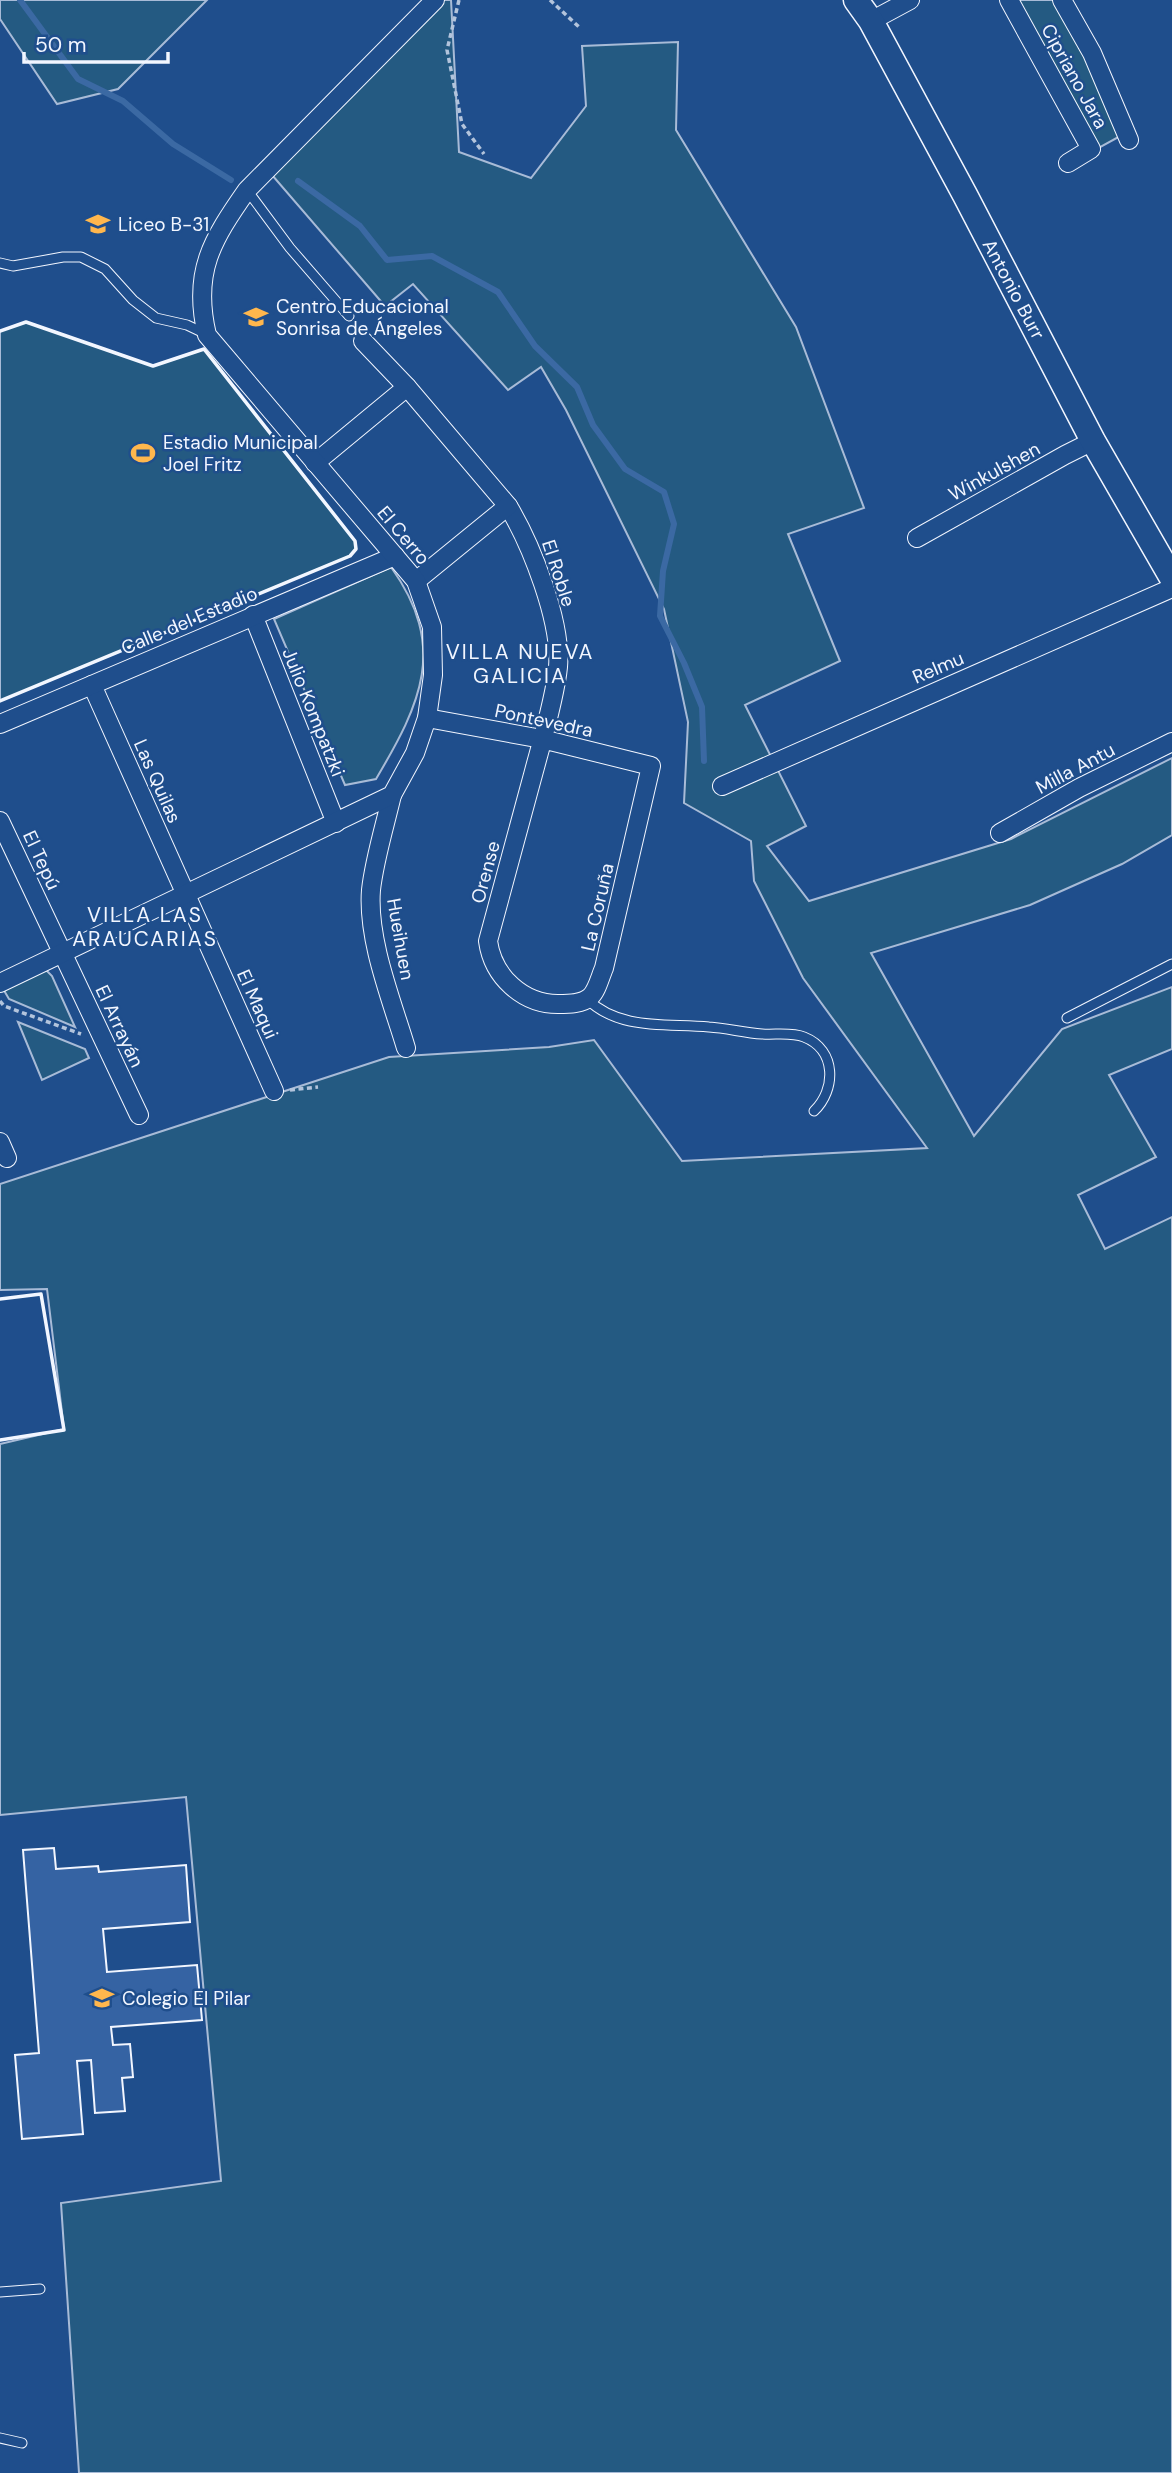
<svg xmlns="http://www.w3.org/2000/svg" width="1172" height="2473" font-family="'DM Sans',sans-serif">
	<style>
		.green { fill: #245a82; stroke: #a8bbd7; stroke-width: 2 }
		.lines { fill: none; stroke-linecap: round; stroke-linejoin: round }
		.stream { stroke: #3b69a3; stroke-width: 6 }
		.building { fill: #3563a3; stroke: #f2f6ff; stroke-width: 2 }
		.lane-casing { stroke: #f2f6ff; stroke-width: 11 }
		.street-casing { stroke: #f2f6ff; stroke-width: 20 }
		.secondary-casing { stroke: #f2f6ff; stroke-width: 27 }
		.path { stroke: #b3c4dc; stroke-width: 3.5; stroke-dasharray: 5 3.5; stroke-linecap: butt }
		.lane { stroke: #1f4e8c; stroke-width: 9 }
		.street { stroke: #1f4e8c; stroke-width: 18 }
		.secondary { stroke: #1f4e8c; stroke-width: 24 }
		.wall { stroke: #f2f6ff; stroke-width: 3.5 }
		.labels { text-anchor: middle; stroke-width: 5; stroke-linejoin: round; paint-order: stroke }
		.street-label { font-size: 19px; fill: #f2f6ff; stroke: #1f4e8c }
		.poi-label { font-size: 19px; fill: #f2f6ff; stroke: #1f4e8c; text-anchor: start }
		.neighbourhood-label { font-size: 21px; letter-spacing: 2px; fill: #f2f6ff; stroke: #1f4e8c }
	</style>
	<rect width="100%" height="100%" fill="#1f4e8c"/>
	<g class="green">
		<polygon points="0,0 207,0 118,89 57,104 0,19"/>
		<polygon points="442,0 451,0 459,152 531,178 586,106 582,46 678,42 676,130 796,327 864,508 788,534 840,661 745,705 806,826 767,846 809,901 1011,839 1172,758 1172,835 1122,864 1030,905 871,953 974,1136 1062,1029 1172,987 1172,1049 1109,1075 1156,1157 1078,1195 1105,1249 1172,1217 1172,2473 79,2473 61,2203 221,2181 186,1797 0,1815 0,1444 64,1429 47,1289 0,1290 0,1184 389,1057 549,1047 594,1040 682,1161 927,1148 803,978 754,881 751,841 684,803 688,722 664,609 566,410 541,367 508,390 413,284 385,306 272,175"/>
		<polygon points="1014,0 1058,0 1124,134 1095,150"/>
		<polygon points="26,322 153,366 204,349 355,541 356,549 350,556 0,701 0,331"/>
		<path d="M391,567C448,647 421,703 376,779L345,785L274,619Z"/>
		<polygon points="46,970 52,976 75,1027 9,999 2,987"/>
		<polygon points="18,1022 85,1049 89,1058 42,1080"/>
	</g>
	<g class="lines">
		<g class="stream">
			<polyline points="20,0 78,79 123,101 173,144 231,180"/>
			<polyline points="298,181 360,226 387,260 432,256 498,292 535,346 577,387 593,425 625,469 664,492 674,524 663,571 660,616 684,663 702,707 704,761"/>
		</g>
	</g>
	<polygon class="building" points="54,1848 56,1869 98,1866 99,1872 186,1865 190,1922 103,1929 107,1972 197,1965 202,2020 111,2027 113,2045 130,2044 133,2077 122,2078 125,2111 95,2113 91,2060 77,2061 83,2134 22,2139 15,2055 39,2053 23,1850"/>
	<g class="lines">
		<g class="lane-casing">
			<g id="lane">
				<polyline points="247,190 290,248 349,316"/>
				<polyline points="0,263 13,266 63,257 81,257 105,269 133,300 156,318 187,325 206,334"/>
				<path d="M587,999C620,1031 667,1023 709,1027C727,1028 744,1033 762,1034C775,1035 792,1032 804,1037C837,1050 836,1090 814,1111"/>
				<polyline points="1067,1018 1172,964"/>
				<polyline points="0,2292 40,2289"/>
				<polyline points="0,2438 22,2443"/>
			</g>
		</g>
		<g class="street-casing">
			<g id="street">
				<polyline points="1009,0 1091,149 1068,163"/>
				<polyline points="1062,0 1092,53 1129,140"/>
				<polyline points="871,21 910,0"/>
				<path d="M363,341L407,387L508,506C531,544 562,622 558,667C555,698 542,741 534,771C519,828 503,884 488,941C493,977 523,1004 558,1004C569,1004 582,1004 590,997C597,991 600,977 604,968L651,766L542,739L427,718"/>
				<polyline points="315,463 407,387"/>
				<polyline points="917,538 1065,455 1093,441"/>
				<polyline points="416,581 508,506"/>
				<polyline points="253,615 336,823"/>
				<polyline points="92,685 274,1091"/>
				<polyline points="0,724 395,556"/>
				<polyline points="722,786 1172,588"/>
				<path d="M392,795C385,825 374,861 371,890C367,940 392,1001 406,1048"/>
				<polyline points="0,821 139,1115"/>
				<polyline points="1000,833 1079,788 1172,742"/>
				<path d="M0,983L392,795L415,753L427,718L433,675L432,627L416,581L207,335C192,272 212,240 247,190L435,0"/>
				<polyline points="0,1142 7,1158"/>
			</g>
		</g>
		<g class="secondary-casing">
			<polyline id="secondary" points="856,0 871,21 965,195 1093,441 1172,578"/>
		</g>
		<g class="path">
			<polyline points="459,0 447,50 462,124 484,154"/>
			<polyline points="550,0 579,27"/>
			<polyline points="0,1001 4,1006 81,1034"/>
			<polyline points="290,1090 318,1087"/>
		</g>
		<use href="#lane" class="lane"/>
		<use href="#street" class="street"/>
		<use href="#secondary" class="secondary"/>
		<g class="wall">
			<polyline points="0,331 26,322 153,366 204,349 355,541 356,549 350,556 0,701"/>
			<polyline points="0,1299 41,1294 64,1430 0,1440"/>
		</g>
	</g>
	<defs>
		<g id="school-bare" transform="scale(1.89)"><path d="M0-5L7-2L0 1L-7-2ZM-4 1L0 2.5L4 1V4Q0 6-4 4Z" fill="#ffb74d" stroke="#1f4e8c" stroke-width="2.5" paint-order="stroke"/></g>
		<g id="stadium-bare" transform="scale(1.89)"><path d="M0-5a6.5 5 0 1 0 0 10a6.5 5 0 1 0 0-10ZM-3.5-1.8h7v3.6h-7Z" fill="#ffb74d" stroke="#1f4e8c" stroke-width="2.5" paint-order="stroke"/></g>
	</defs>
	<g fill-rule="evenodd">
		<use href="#school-bare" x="98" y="224"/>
		<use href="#school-bare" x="256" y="317"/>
		<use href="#stadium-bare" x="143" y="453"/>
		<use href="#school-bare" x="102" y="1998"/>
	</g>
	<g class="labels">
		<g class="street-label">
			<text transform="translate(1075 76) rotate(61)" y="7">Cipriano Jara</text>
			<text transform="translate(1014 289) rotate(62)" y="7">Antonio Burr</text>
			<text transform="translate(994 471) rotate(-29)" y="7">Winkulshen</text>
			<text transform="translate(404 535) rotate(50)" y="7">El Cerro</text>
			<text transform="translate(559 573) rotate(72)" y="7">El Roble</text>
			<text transform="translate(189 620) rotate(-23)" y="7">Calle del Estadio</text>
			<text transform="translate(938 667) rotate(-23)" y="7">Relmu</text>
			<text transform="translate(314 712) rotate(68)" y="7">Julio Kompatzki</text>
			<text transform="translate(544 720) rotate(12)" y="7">Pontevedra</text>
			<text transform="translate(1075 768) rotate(-28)" y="7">Milla Antu</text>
			<text transform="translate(158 781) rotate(66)" y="7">Las Quilas</text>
			<text transform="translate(42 860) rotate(65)" y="7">El Tepú</text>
			<text transform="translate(485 872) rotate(-75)" y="7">Orense</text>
			<text transform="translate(597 907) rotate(-77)" y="7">La Coruña</text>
			<text transform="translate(401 939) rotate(80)" y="7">Hueihuen</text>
			<text transform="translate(258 1004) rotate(66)" y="7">El Maqui</text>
			<text transform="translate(120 1026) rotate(65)" y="7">El Arrayán</text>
		</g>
		<g class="poi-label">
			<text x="118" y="231">Liceo B-31</text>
			<text x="276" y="313">Centro Educacional<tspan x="276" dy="22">Sonrisa de Ángeles</tspan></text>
			<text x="163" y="449">Estadio Municipal<tspan x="163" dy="22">Joel Fritz</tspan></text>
			<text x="122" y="2005">Colegio El Pilar</text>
		</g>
		<g class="neighbourhood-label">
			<text x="520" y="659">VILLA NUEVA<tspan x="520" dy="24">GALICIA</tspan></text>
			<text x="145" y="922">VILLA LAS<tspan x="145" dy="24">ARAUCARIAS</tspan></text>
		</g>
	</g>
	<path d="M24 52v10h144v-10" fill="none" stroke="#f2f6ff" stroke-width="3.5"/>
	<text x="35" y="52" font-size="21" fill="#f2f6ff" stroke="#1f4e8c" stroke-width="5" paint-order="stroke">50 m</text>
</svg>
